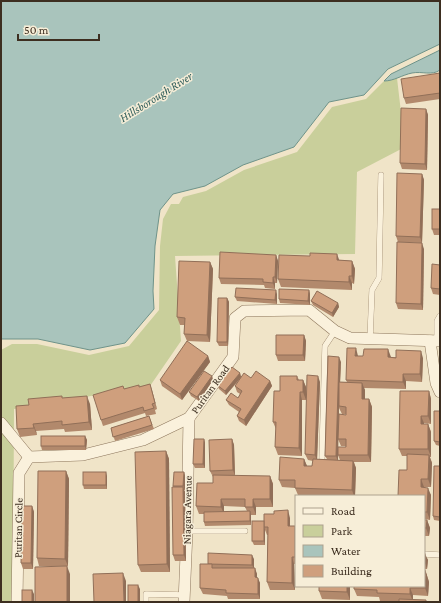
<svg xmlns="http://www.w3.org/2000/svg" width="441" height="603" font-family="'Crimson Pro',serif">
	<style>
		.green { fill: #c9cf9b }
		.water { fill: #a9c4bc; stroke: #6f938a }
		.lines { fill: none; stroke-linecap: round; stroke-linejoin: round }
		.lane-casing { stroke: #8d765c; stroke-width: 6 }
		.street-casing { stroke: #8d765c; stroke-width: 12 }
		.lane { stroke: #faf1dc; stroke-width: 5.5 }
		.street { stroke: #faf1dc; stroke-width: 11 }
		.wall { fill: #b2896c; fill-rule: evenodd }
		.shaded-wall { fill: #916f58 }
		.building { fill: #cf9f7d; stroke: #916f58 }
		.labels { text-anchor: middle; stroke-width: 3; stroke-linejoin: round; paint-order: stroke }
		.street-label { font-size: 11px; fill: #3d2e20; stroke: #f7eed8 }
		.water-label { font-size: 12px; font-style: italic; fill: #2f5d5a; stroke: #f7eed8 }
	</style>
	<rect width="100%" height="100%" fill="#f0e4c8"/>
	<polygon class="green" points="397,78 405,147 357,172 355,254 175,256 181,341 150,386 14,409 13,602 1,602 1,350 12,344 37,344 89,355 129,346 159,310 160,246 163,219 171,204 179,204 183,197 206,191 244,170 297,152 332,107 366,99 384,81"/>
	<g class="water">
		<polygon points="1,1 440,1 440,44 388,69 364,95 329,102 294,147 243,165 205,186 173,194 160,210 155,246 153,291 154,309 125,343 90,350 38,339 1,339"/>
		<path d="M440,50V70C432,76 422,71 412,73C402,75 394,81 384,81L391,74Z"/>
	</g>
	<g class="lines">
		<g class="lane-casing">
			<g id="lane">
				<polyline points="370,339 372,290 379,278 381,175"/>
				<polyline points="437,341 437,321 440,316"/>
				<polyline points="322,458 325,346 335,331"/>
				<polyline points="187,531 245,531"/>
				<polyline points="424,554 440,555"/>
				<polyline points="146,602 146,594 185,595"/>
			</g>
		</g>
		<g class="street-casing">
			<g id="street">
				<polyline points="430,341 436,383 440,392"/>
				<polyline points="1,423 29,457 83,455 143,440 189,418 233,357 235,318 244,311 309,310 335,331 350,338 440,341"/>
				<polyline points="17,602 19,473 29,457"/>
				<polyline points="184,602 187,531 189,418"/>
			</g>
		</g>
		<use href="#lane" class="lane"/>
		<use href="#street" class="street"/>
	</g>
	<g class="wall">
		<polygon points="440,73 440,99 406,104 404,98"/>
		<polygon points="426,109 428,115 427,170 402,169 400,163"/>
		<polygon points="422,174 424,180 422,243 398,242 396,236"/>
		<polygon points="440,209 440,235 434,235 432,229"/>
		<polygon points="424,249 423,310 398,309 396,303"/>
		<polygon points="276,255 278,261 277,283 275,283 275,289 265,288 264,285 221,284 219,278"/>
		<polygon points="310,256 339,260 352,261 355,269 354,284 352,283 352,290 281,287 278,279"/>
		<polygon points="210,262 213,269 210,342 187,341 184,334 185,325 180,325 177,317"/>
		<polygon points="440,265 440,295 433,294 431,288"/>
		<polygon points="309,290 310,294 310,305 280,303 279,299"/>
		<polygon points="277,294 277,304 237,301 235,297"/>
		<polygon points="227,298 229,302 228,346 219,346 217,342"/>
		<polygon points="311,301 338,303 339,307 333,317 313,305"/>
		<polygon points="304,335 306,341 305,361 278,361 276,355"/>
		<polygon points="208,356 210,362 182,400 162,386 160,380"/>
		<path d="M358,356L423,358L422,382L406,381V389L364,388L365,390V399H369L372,407L371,462H354L356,468L355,496H318L298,495L295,488L282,487L279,480L304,459L307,466H312L313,461L308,460L305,454L320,382L317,459H327L325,456L341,362L340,382H347L346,380ZM339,408L342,414H346V415L339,414ZM338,439L341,446H346L338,455L340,460H338Z"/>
		<polygon points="240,373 241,377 251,378 270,381 272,386 246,426 239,421 237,416 239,412 229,405 226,400 238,398 240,394 237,392 235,386 240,379 226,395 219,389 217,385"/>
		<polygon points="212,376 213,380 199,401 191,396 189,392"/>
		<polygon points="297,376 299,380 303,380 306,387 306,400 302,400 302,456 278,455 275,447 276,429 273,422 280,391"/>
		<polygon points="150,384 157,409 155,410 156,414 146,416 145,413 103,426 101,420 124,389 140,387"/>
		<polygon points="429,391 431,399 431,424 424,423 424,424 428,424 431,432 431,457 430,457 432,463 431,487 424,487 431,495 430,520 424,519 424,496 407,470 407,456 402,456 399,449"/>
		<polygon points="63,398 90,404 92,430 65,432 64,429 36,431 37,435 20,437 17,429 29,405"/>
		<polygon points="440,411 440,446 436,445 434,441"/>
		<polygon points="149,416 154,429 115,441 111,428"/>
		<polygon points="85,436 87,440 86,450 42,450 41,446"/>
		<polygon points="204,439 205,443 205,468 195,468 193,464"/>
		<path d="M232,439L234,445L235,476H270L273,484V507H256V515H251V525L205,526L204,522V514H199L196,506L213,483V477L210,471ZM224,506L245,507L247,511L224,512Z"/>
		<polygon points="166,451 169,459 170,572 141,572 138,565"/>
		<polygon points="440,466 440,521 434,520 433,516"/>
		<polygon points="66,471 69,479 68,566 39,566 37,558"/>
		<polygon points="184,472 185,476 185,490 184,490 185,492 186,561 175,561 173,555 173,486"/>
		<polygon points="107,476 107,489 84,489 83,485"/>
		<polygon points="32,506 34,512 33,569 23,569 21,563"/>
		<polygon points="290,518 290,526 295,526 296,529 296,564 294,564 295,590 270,590 267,582 268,535 267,535 265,530 265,545 254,545 252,541 264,521"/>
		<polygon points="424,520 427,520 430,528 429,536 424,536"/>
		<polygon points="424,554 428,560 427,569 425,569 429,582 428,596 413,595 413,600 426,600 426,602 399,602 399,601 380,601 379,597 357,596 354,589 424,586"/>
		<polygon points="254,559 254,568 257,574 257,578 260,583 260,599 228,599 227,596 203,594 200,588 208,564"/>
		<polygon points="319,586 350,586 350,600 322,599 319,591"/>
	</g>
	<g class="shaded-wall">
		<polygon points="426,109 428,115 427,170 425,164"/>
		<polygon points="422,174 424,180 422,243 420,237"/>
		<polygon points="422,243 424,249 423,310 421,304"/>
		<polygon points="337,254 340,262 337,260"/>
		<polygon points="276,255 278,261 277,283 275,277"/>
		<polygon points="352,261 355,269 354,284 352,276"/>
		<polygon points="210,262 213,269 210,342 207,335"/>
		<polygon points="349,276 352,283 352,290 349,282"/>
		<polygon points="273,277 275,283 275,289 273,283"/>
		<polygon points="276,290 277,294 277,304 275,300"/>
		<polygon points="309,290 310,294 310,305 308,301"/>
		<polygon points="227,298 229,302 228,346 227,342"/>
		<polygon points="338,303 339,307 333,317 332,313"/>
		<polygon points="304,335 306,341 305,361 303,355"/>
		<polygon points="356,348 358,356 355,356"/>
		<polygon points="388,349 391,357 390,365 388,357"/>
		<polygon points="421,351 423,358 422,382 420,374"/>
		<polygon points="208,356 210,362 182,400 180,394"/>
		<polygon points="339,357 341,362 339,406 339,408 338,462 336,456"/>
		<polygon points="240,373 241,377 226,395 225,391"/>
		<polygon points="403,374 406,381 406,389 403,382"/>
		<polygon points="212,376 213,380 199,401 197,397"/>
		<polygon points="318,376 320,382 317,461 315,455"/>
		<polygon points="303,380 306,387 306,400 303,392"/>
		<polygon points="270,381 272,386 246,426 244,420"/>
		<polygon points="362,383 365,390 365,406 362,399"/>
		<polygon points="150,384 152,390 157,409 155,403"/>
		<polygon points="429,391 431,399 431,424 428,416"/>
		<polygon points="300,392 302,400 302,456 299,448"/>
		<polygon points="87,396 90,404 92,430 89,422"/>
		<polygon points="369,399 372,407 371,462 368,455"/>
		<polygon points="421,416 424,423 424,432 421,424"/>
		<polygon points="33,424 36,431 37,435 34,428"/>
		<polygon points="428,424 431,432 431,457 428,449"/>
		<polygon points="85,436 87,440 86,450 85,446"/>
		<polygon points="204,439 205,443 205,468 203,464"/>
		<polygon points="232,439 234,445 235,476 233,470"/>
		<polygon points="166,451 169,459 170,572 167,564"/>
		<polygon points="429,455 432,463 431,487 428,479"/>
		<polygon points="304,459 307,466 304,466"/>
		<polygon points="353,461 356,468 355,496 354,496 352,490"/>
		<polygon points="66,471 69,479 68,566 65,559"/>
		<polygon points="106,472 107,476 107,489 106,485"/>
		<polygon points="184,472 185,476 185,490 183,486"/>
		<polygon points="270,476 273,484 273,507 270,499"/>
		<polygon points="421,479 424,487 423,495 421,487"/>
		<polygon points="183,487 185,492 186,561 184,555"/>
		<polygon points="428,488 431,495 430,520 427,512"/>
		<polygon points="221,499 224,506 224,514 221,507"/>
		<polygon points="253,499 256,507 256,515 253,507"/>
		<polygon points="32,506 34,512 33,569 31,563"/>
		<polygon points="288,510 290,518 290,533 288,526"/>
		<polygon points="250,511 251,515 251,525 250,521"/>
		<polygon points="427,520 430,528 429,536 426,528"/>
		<polygon points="264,521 264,527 265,530 265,545 264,541"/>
		<polygon points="295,526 296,529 296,559 295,557"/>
		<polygon points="425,554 428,560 427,569 425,563"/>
		<polygon points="252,555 254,559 254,569 252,565"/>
		<polygon points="292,557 294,564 295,590 292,583"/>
		<polygon points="67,566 70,574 70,602 67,602"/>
		<polygon points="424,566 429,582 428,596 425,588 424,576"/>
		<polygon points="255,568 257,574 257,583 255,577"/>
		<polygon points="123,573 126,581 126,602 124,602"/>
		<polygon points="258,578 260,583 260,599 258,594"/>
		<polygon points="138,585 140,589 140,602 138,602"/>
		<polygon points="347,586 350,586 350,600 347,592"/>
		<polygon points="410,588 413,595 413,602 410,594"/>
		<polygon points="32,590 34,594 34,602 32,602"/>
	</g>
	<g class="building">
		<polygon points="440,73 440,93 404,98 401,79"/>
		<polygon points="401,108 426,109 425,164 400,163"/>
		<polygon points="397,173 422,174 420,237 396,236"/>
		<rect x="432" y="209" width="8" height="20"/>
		<polygon points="397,242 422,243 421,304 396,303"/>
		<polygon points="220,252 276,255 275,277 273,277 273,283 263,282 263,279 219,278"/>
		<polygon points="310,253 337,254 337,260 352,261 352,276 349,276 349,282 278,279 279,255 310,256"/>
		<polygon points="179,261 210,262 207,335 184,334 185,318 177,317"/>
		<polygon points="432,264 440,265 440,289 431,288"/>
		<polygon points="236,288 276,290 275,300 235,297"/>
		<polygon points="279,289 309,290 308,301 279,299"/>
		<polygon points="317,291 338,303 332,313 311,301"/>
		<polygon points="218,298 227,298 227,342 217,342"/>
		<polygon points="276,335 304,335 303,355 276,355"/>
		<polygon points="187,341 208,356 180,394 160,380"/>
		<polygon points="347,348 356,348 355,356 363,356 364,349 388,349 388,357 396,358 396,350 421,351 420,374 403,374 403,382 346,380"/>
		<polygon points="328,356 339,357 336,456 325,456"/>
		<polygon points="232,367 240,373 225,391 217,385"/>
		<polygon points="204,371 212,376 197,397 189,392"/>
		<polygon points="256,371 270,381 244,420 237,416 241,409 226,400 231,393 238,398 242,391 235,386 244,373 251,378"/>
		<polygon points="307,375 318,376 315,455 305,454"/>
		<polygon points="280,376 297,376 297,380 303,380 303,392 300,392 299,448 275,447 276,422 273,422 274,391 280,391"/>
		<polygon points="339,382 362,383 362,399 369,399 368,455 338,455 338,447 346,447 346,439 338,439 339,414 346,415 346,407 339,406"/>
		<polygon points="150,384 155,403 152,404 154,408 144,411 143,407 101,420 93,395 123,386 124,389 139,385 139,387"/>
		<polygon points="400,391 429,391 428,416 421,416 421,424 428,424 428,449 399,449"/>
		<polygon points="62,396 62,398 87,396 89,422 62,425 62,421 33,424 34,428 17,429 16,406 29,405 28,399"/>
		<polygon points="434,411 440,411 440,442 434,441"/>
		<polygon points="149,416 152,425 113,437 111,428"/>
		<rect x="41" y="436" width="44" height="10"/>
		<polygon points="194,439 204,439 203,464 193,464"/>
		<polygon points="232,439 233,470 210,471 209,440"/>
		<polygon points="166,451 167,564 138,565 135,452"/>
		<polygon points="407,454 429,455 428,479 421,479 421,487 428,488 427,512 424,512 424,496 398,496 399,470 407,470"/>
		<polygon points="280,457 304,459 304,466 312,466 313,459 353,461 352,490 295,488 295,480 279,480"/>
		<polygon points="434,466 440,466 440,517 433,516"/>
		<polygon points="38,471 66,471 65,559 37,558"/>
		<rect x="83" y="472" width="23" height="13"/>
		<polygon points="174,472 184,472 183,486 173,486"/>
		<polygon points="213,475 270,476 270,499 253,499 253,507 245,507 245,499 221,499 221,507 196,506 197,483 213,483"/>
		<polygon points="172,487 183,487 184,555 173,555"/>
		<polygon points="22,506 32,506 31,563 21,563"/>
		<polygon points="288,510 288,526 295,526 295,557 292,557 292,583 267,582 268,527 264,527 264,514 274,514 274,511"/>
		<polygon points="250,511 250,521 204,522 204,512"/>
		<polygon points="424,520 427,520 426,528 424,528"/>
		<rect x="252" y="521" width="12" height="20"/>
		<polygon points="208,553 252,555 252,565 208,564"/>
		<rect x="424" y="554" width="1" height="9"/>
		<polygon points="200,564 212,564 212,568 255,568 255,577 258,578 258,594 226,593 226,590 200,588"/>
		<polygon points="67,566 67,602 35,602 35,567"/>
		<polygon points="123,573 124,602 94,602 93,574"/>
		<polygon points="424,574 426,574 425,588 410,588 410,594 377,593 377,590 354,589 354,586 424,586"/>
		<rect x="128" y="585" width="10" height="17"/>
		<polygon points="319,586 347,586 347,592 319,591"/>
		<rect x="22" y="590" width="10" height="12"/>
		<polygon points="399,599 426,600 426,602 399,602"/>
	</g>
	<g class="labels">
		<g class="street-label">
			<text transform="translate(210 389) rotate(-54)" y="4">Puritan Road</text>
			<text transform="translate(187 510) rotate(-89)" y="4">Niagara Avenue</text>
			<text transform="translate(18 528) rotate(-89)" y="4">Puritan Circle</text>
		</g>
		<g class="water-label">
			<text transform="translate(156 97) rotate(-32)" y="4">Hillsborough River</text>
		</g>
	</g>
	<rect width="441" height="603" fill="none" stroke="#3d2e20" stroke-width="4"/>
	<rect x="295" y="495" width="130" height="92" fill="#f7eed8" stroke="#ada18e"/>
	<rect x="303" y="508" width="20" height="6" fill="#faf1dc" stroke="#ada18e"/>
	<text x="331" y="515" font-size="12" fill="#3d2e20">Road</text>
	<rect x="303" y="525" width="20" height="12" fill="#c9cf9b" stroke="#ada18e"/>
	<text x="331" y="535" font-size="12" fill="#3d2e20">Park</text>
	<rect x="303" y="545" width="20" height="12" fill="#a9c4bc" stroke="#ada18e"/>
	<text x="331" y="555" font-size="12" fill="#3d2e20">Water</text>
	<rect x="303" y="565" width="20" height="12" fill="#cf9f7d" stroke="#ada18e"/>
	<text x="331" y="575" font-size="12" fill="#3d2e20">Building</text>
	<path d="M18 34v6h81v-6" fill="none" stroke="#3d2e20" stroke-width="2"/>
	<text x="24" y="34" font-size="12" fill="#3d2e20" stroke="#f7eed8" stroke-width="3" paint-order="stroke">50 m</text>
</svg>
